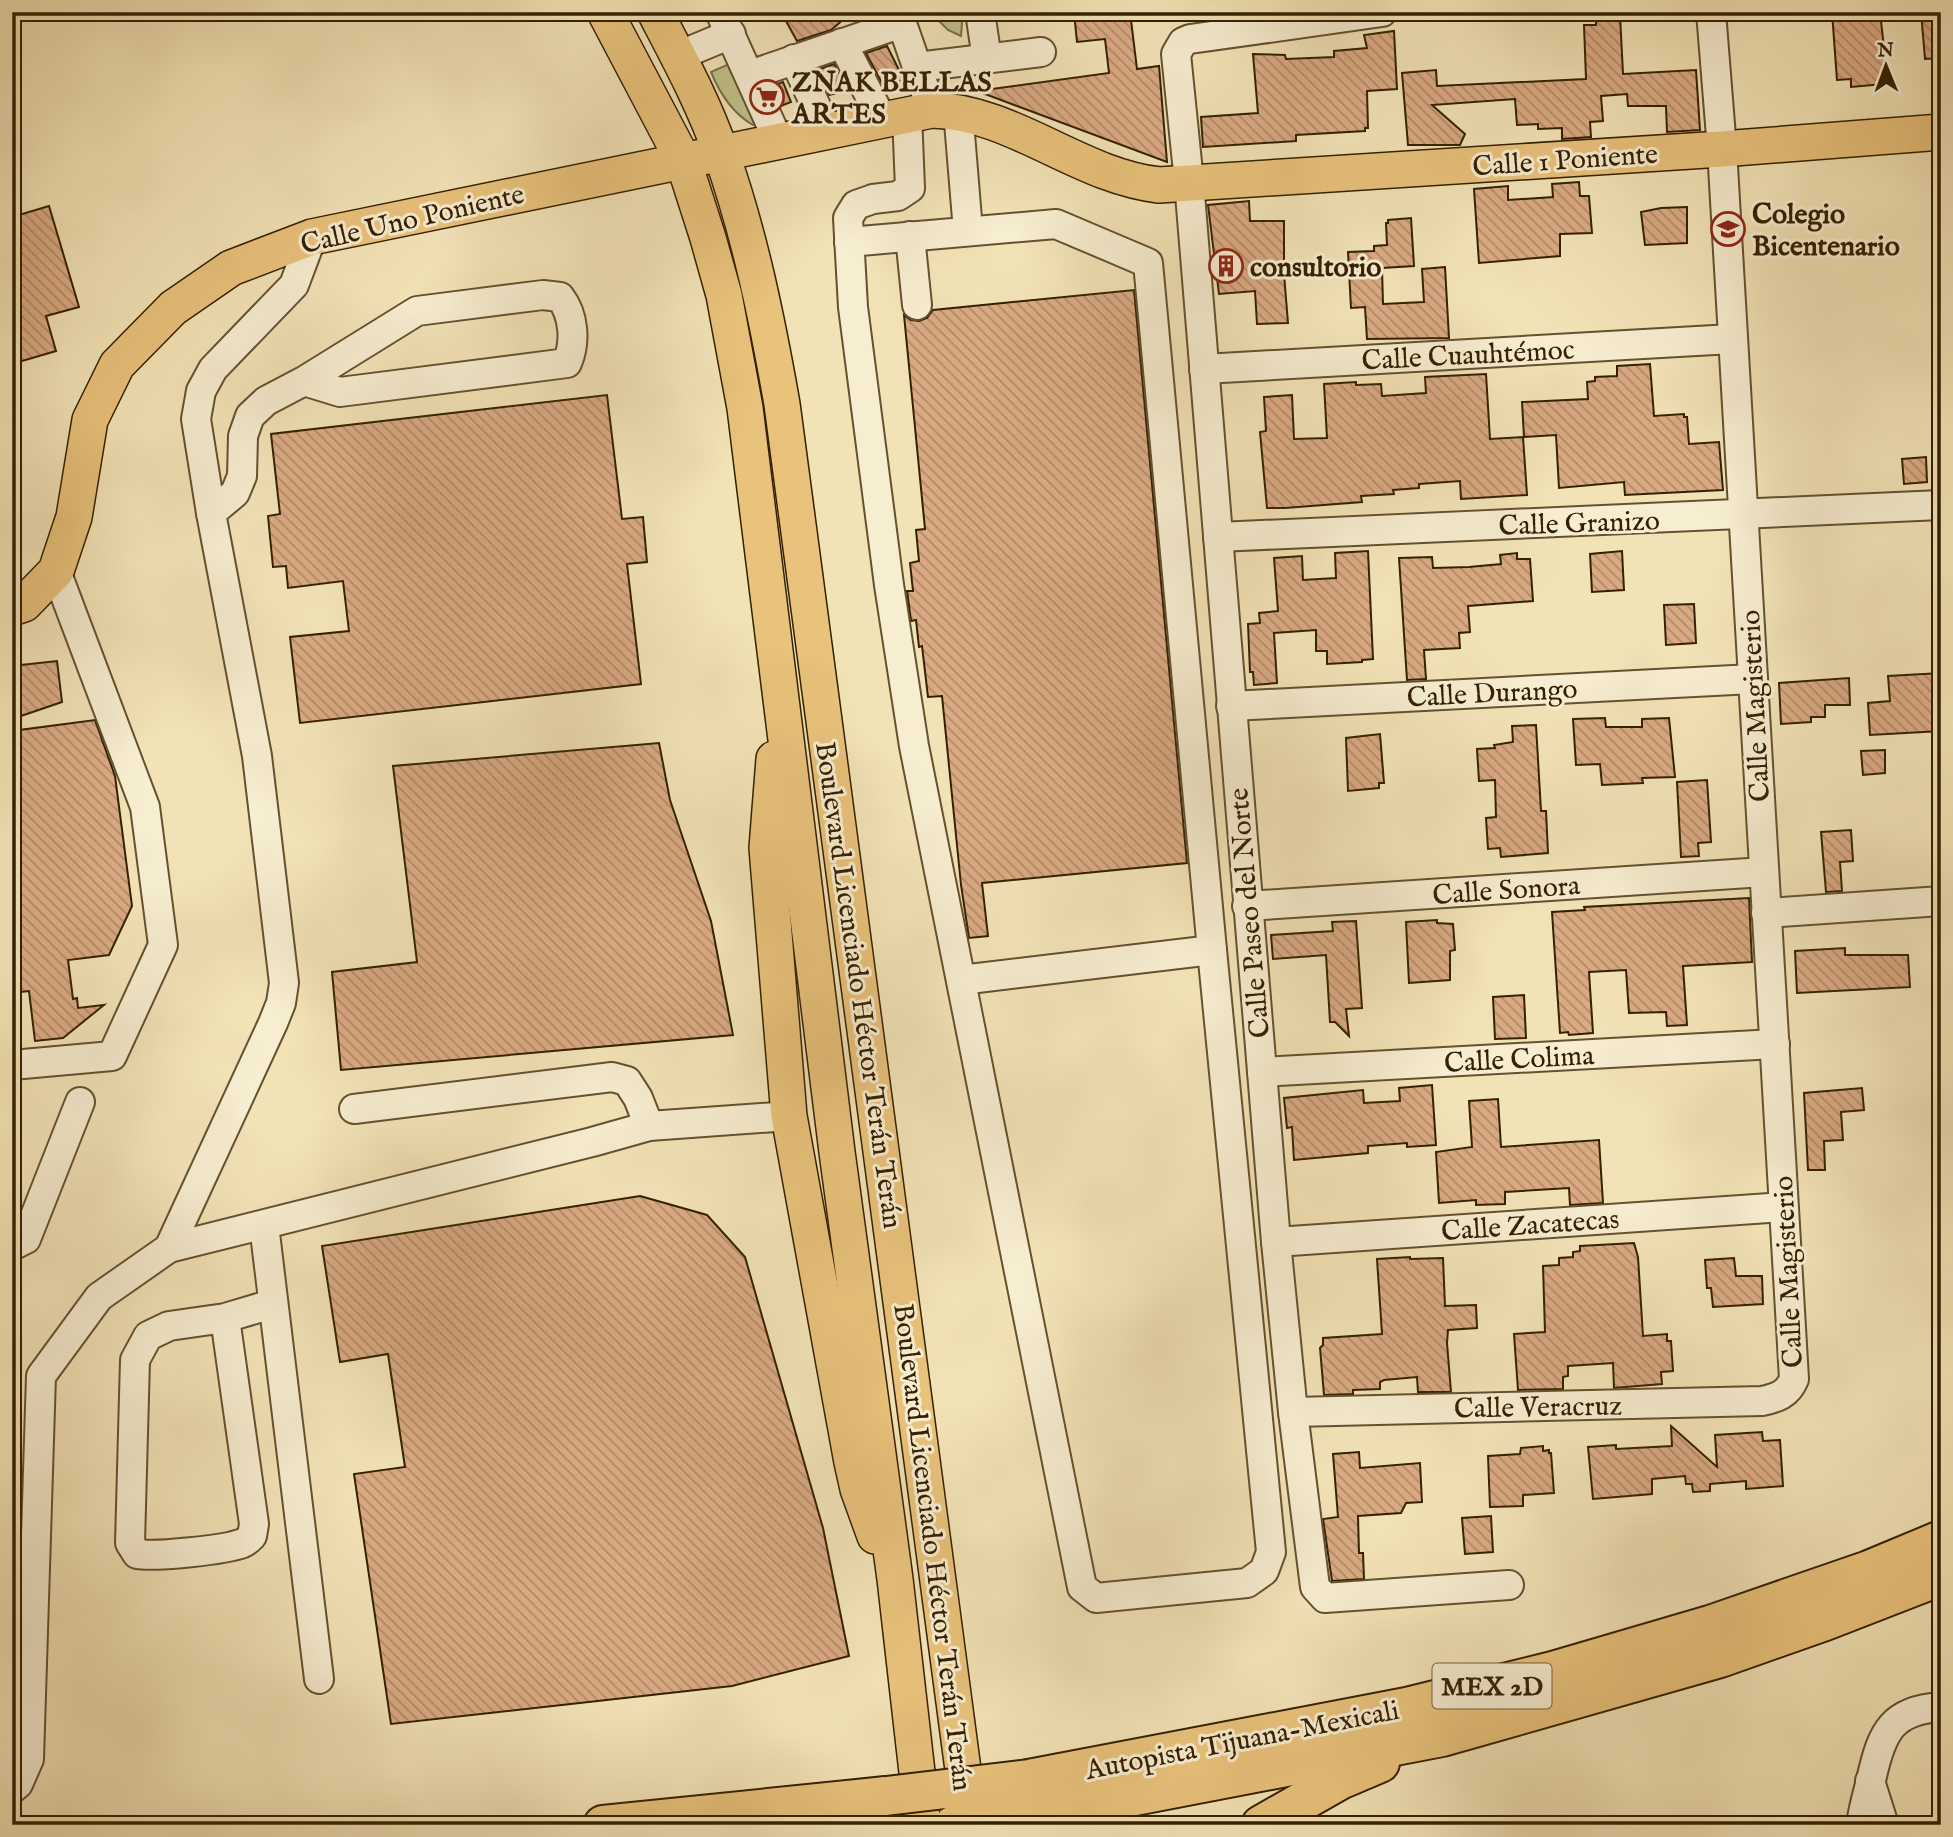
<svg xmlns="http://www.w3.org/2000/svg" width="1953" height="1837" font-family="'IM FELL English',serif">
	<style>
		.green { fill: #c0c28a; stroke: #7a7146; stroke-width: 2 }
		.building { fill: url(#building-back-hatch); stroke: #352002; stroke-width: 2 }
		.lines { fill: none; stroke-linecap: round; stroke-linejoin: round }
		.minor-casing { stroke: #64512f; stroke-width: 32 }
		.major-casing { stroke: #352002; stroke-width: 38 }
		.highway-casing { stroke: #352002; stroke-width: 42 }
		.minor { stroke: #f7edd0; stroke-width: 28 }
		.major { stroke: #e9c27b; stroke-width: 35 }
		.highway { stroke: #e9c27b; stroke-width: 38 }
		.highway-bridge-casing { stroke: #352002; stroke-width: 42; stroke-linecap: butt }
		.highway-bridge { stroke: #e9c27b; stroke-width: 38 }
		.labels { text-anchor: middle; stroke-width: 6; stroke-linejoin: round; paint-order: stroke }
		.shield { fill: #f7edd0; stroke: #6f5e40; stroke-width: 2 }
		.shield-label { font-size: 26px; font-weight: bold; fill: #352002 }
		.poi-label { font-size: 28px; font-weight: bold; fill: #352002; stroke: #f7edd0; text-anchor: start }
		.street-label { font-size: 28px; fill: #352002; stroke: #f7edd0 }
	</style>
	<defs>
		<pattern id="building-back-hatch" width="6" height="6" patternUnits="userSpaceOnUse" patternTransform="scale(1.75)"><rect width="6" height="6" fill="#daaa82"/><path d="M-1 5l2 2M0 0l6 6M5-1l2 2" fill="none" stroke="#b28a68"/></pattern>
	</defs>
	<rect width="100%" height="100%" fill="#f2e3b6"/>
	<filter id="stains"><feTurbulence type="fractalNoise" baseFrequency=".00286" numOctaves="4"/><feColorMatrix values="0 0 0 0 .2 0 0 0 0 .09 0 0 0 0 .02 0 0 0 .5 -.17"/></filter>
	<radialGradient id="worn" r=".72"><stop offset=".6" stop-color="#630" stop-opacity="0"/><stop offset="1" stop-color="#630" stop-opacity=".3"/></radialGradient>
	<g class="green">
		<polygon points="930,12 959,12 962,23 961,36 948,30"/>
		<path d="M738,60L762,122L753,125C732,113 720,94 711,72Z"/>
	</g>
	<g class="building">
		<polygon points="781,12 852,12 831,30 797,41"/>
		<polygon points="1074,12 1130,12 1137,69 1159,66 1167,162 977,91 1109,73 1105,39 1077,42"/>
		<polygon points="1832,12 1880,12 1887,75 1884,75 1884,84 1851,87 1851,79 1837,80"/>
		<polygon points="1921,12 1941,12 1941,58 1925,59"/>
		<polygon points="1620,15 1623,74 1696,70 1700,130 1667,132 1666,106 1628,106 1627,94 1601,96 1603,121 1590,122 1591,137 1562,139 1562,128 1538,129 1538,124 1517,125 1515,99 1432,105 1465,134 1460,145 1408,145 1402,73 1436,70 1437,86 1586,79 1584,25 1596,25 1596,21 1603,21 1602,17"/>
		<polygon points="1394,31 1397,89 1367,91 1368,128 1365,128 1365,131 1296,135 1296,141 1203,147 1201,117 1258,113 1253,54 1285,55 1286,59 1334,57 1334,51 1367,48 1364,35"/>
		<polygon points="887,46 904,80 884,87 866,53"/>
		<polygon points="834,64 848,90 829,95 817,70"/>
		<polygon points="783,82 791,102 781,106 772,86"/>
		<polygon points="1579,182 1580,196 1589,196 1592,233 1560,234 1560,256 1479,263 1474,189 1508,186 1508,200 1553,197 1552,184"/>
		<polygon points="1249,201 1250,221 1284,221 1284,274 1288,323 1257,324 1255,291 1219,294 1208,205"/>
		<polygon points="49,206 79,307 46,316 56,351 12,364 12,217"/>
		<polygon points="1687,207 1687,243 1645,245 1641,212 1661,208"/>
		<polygon points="1411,218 1414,266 1382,268 1383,304 1424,302 1422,269 1445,267 1449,338 1367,339 1365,307 1351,308 1348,252 1374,251 1374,246 1387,245 1386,223 1388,223 1388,220"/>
		<polygon points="1134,290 1187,863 982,883 988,936 969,938 961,885 942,696 928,697 922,646 919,647 916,620 911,621 907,591 913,591 910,563 919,561 916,530 925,529 904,315 911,320 919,321 927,318 933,310"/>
		<polygon points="1650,364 1654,416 1684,414 1684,417 1687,417 1689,444 1719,442 1723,490 1625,495 1624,482 1559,488 1556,435 1524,437 1522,402 1588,399 1587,382 1595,381 1595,377 1617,376 1617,366"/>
		<polygon points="1486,374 1490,439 1523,437 1527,495 1461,499 1460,481 1419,484 1419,488 1393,490 1394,494 1361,496 1362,502 1285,508 1267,508 1260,432 1266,431 1264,397 1292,395 1294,439 1327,438 1324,384 1356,382 1356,385 1381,384 1382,396 1426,393 1425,377"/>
		<polygon points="607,395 622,519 643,517 647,562 627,564 641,684 300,723 290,637 349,631 343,581 288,588 286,566 273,567 268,516 280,514 271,434"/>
		<polygon points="1926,457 1927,482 1904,484 1902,459"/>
		<polygon points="1368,551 1373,659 1362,660 1362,662 1327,664 1327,651 1316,651 1316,630 1274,633 1277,683 1254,685 1253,672 1250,672 1248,624 1260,623 1259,613 1278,611 1274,558 1302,556 1303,580 1336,578 1335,553"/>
		<polygon points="1622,551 1624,590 1592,592 1590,554"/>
		<polygon points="1517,553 1517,559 1530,559 1533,601 1468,606 1470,632 1459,633 1460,648 1424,650 1426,679 1407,680 1399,558 1432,557 1433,568 1469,567 1501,564 1500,555"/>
		<polygon points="1694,604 1696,643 1666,645 1664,605"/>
		<polygon points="57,661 62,702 12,719 12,666"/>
		<polygon points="1941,673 1941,731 1870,735 1868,703 1890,701 1888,676"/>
		<polygon points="1849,678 1850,705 1825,705 1825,717 1811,717 1811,722 1781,724 1779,683"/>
		<polygon points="1605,718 1606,727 1642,727 1642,719 1669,718 1675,777 1642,778 1643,783 1602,785 1600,764 1576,765 1573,719"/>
		<polygon points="95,720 115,776 132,906 109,955 68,960 73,999 77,998 78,1008 104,1005 63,1038 35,1041 29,991 12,993 12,731"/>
		<polygon points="1536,725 1541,811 1546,811 1548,853 1501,857 1500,848 1488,849 1486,818 1496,817 1495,780 1479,781 1477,749 1495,748 1494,745 1513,742 1512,726"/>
		<polygon points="1380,734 1384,783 1379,783 1379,788 1348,791 1346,738"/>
		<polygon points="659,743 670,800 711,921 733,1035 341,1070 332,972 417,962 393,766"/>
		<polygon points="1885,750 1885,773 1863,775 1861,751"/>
		<polygon points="1707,780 1711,842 1698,843 1699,856 1681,857 1677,782"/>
		<polygon points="1851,830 1853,861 1840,862 1842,891 1826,892 1821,832"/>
		<polygon points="1749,898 1752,962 1683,966 1687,1025 1667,1026 1666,1012 1629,1013 1626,970 1589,972 1593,1033 1569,1035 1568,1032 1560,1033 1552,912 1585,910 1584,907"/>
		<polygon points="1437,920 1437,923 1453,924 1455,950 1450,951 1450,980 1409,983 1406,922"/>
		<polygon points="1356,921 1362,1008 1346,1009 1349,1036 1335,1022 1330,1022 1326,955 1273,959 1271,935 1333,931 1332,922"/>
		<polygon points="1845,948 1845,955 1908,955 1910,987 1797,993 1795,951"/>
		<polygon points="1524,995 1526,1038 1495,1039 1493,997"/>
		<polygon points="1432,1085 1436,1145 1407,1147 1407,1143 1368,1146 1368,1153 1294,1160 1292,1127 1287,1128 1284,1098 1363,1090 1364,1103 1400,1101 1399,1088"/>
		<polygon points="1862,1088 1864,1110 1841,1112 1843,1140 1824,1141 1825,1170 1808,1170 1804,1093"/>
		<polygon points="1498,1099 1501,1147 1599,1140 1603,1203 1570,1205 1569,1188 1505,1192 1505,1204 1476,1205 1476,1200 1439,1203 1436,1152 1472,1147 1469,1101"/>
		<polygon points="640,1196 707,1215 745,1257 823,1528 849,1656 732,1686 391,1724 354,1474 405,1467 388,1354 340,1362 322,1246"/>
		<polygon points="1634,1243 1638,1257 1643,1336 1667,1334 1667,1341 1671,1341 1673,1371 1661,1372 1662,1384 1614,1388 1613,1363 1568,1366 1568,1376 1563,1377 1563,1389 1518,1390 1514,1334 1545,1332 1543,1266 1559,1265 1559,1258 1573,1257 1573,1252 1580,1251 1580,1246"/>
		<polygon points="1410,1257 1410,1259 1443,1258 1445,1306 1476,1305 1477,1328 1448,1330 1447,1343 1451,1392 1418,1392 1417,1377 1384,1380 1380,1382 1380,1389 1353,1390 1353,1394 1324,1395 1320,1348 1323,1345 1323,1338 1382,1334 1377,1259"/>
		<polygon points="1734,1258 1736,1276 1762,1276 1763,1304 1713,1307 1711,1288 1707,1288 1705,1260"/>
		<polygon points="1671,1426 1717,1467 1715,1435 1762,1432 1763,1441 1780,1440 1783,1486 1746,1489 1746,1481 1710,1484 1710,1491 1693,1492 1692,1484 1686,1484 1685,1476 1652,1479 1652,1494 1593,1499 1588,1447 1616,1445 1616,1449 1672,1446"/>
		<polygon points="1543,1446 1543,1451 1549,1450 1549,1453 1551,1453 1554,1493 1523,1495 1523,1506 1490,1507 1488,1456 1520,1454 1521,1448"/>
		<polygon points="1359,1452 1360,1468 1420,1463 1422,1502 1406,1503 1401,1513 1358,1516 1359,1553 1363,1553 1364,1579 1332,1581 1323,1519 1338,1517 1333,1454"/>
		<polygon points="1491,1516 1493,1552 1465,1554 1462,1518"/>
	</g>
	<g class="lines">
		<g class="minor-casing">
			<g id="minor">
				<polyline points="720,12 778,140"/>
				<polyline points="898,12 932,110"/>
				<polyline points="980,12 987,59"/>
				<polyline points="1382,12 1190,39 1183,42 1176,54 1189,182 1276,1242 1293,1412 1315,1587 1325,1598 1509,1585"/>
				<polyline points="842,43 882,119"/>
				<polyline points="678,56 731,34"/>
				<polyline points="794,59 827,130"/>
				<polyline points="917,67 1041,52"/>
				<polyline points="750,75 902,23"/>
				<polyline points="958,110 968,231"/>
				<polyline points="907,114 910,188 898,196 873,199 856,205 848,218 853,307 889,585 914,746 1082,1587 1096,1598 1247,1583 1264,1571 1271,1552 1212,950"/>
				<polyline points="910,236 917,305"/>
				<polyline points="849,242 1056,224 1148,263 1212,950 961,980"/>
				<polyline points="1204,369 1732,339"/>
				<path d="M211,513L235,493L242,476L243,436L250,416L266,401L304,381L417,311L543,295L560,297C574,315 576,342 567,363L340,392L304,381"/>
				<polyline points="1218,537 1941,505"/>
				<polyline points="1231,706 1753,679"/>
				<polyline points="1247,906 1764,872"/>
				<polyline points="1766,913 1941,901"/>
				<polyline points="12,1065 112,1056 163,945 145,807 56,571"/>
				<polyline points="1262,1072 1775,1044"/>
				<polyline points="354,1109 612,1077 627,1081 638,1098 649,1126"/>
				<polyline points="264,1225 319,1679"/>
				<polyline points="1276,1242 1783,1207"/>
				<polyline points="12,1246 26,1239 80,1102"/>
				<polyline points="169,1248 273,1023 281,1003 284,983 257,756 211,513 196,419 201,391 213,369 294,285 312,237"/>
				<path d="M225,1318L254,1524L252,1536C249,1539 246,1542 243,1543C226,1550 155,1557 137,1554L130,1543L135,1360L148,1336L169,1326L225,1318L272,1304"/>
				<path d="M1293,1412L1762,1401C1777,1398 1788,1394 1794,1379L1722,149L1711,12"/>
				<polyline points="1870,1781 1884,1825"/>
				<polyline points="12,1789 18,1784 29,1759 41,1376 99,1297 169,1248 592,1142 649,1126 789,1116"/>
				<path d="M1861,1825C1863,1808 1868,1793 1872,1776C1882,1732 1892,1710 1941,1707"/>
			</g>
		</g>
		<g class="major-casing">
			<g id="major">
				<polyline points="605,12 683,160 708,238 724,295 745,408 837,1152 895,1579 923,1825"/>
				<path d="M655,12C679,58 704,104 721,153C750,235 767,319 782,404L969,1815"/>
				<path d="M12,608L24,604L56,571L74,517L90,420L117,365L173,308L231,268L312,237L932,110C1013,112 1079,176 1159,185L1722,149L1941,132"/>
				<polyline points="774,759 767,848 789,1116 852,1462 858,1489 875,1536"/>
			</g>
		</g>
		<g class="highway-casing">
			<g id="highway">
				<polyline points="1029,1779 1407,1707 1553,1671 1710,1625 1869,1570 1941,1540"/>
				<polyline points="1036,1815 1442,1737 1720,1658 1825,1621 1941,1576"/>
				<polyline points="603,1825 886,1796"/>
				<polyline points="1261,1825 1340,1780 1380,1763"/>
			</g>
		</g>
		<use href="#minor" class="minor"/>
		<use href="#major" class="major"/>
		<use href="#highway" class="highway"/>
		<g class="highway-bridge-casing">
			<g id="highway-bridge">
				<polyline points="886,1796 1029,1779"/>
				<polyline points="954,1825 1036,1815"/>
			</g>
		</g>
		<use href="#highway-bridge" class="highway-bridge"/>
	</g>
	<defs>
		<g id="supermarket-ring" transform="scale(1.75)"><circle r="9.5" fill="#f7edd0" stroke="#8f2418" stroke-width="1.5"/><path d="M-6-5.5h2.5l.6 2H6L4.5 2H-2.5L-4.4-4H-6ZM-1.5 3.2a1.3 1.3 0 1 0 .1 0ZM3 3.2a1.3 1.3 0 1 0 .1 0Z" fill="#8f2418"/></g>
		<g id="school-ring" transform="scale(1.75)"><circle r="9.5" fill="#f7edd0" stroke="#8f2418" stroke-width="1.5"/><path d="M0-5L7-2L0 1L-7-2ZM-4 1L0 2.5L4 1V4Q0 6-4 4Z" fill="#8f2418"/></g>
		<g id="building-ring" transform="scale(1.75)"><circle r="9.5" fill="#f7edd0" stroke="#8f2418" stroke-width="1.5"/><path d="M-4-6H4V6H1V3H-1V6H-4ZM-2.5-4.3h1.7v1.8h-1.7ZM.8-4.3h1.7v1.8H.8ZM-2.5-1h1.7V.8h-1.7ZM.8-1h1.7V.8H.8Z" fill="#8f2418"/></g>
	</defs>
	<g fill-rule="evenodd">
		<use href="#supermarket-ring" x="767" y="97"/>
		<use href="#school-ring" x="1728" y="229"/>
		<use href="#building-ring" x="1226" y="266"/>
	</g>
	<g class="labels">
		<rect class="shield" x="1432.5" y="1663.5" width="119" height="45" rx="5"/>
		<g class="shield-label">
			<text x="1492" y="1695">MEX 2D</text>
		</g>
		<g class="poi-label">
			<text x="792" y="91">ZNAK BELLAS<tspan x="792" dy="32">ARTES</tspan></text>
			<text x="1752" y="223">Colegio<tspan x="1752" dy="32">Bicentenario</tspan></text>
			<text x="1250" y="276">consultorio</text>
		</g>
		<g class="street-label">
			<text transform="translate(1565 159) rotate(-4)" y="10">Calle 1 Poniente</text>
			<text transform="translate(412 218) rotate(-13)" y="10">Calle Uno Poniente</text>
			<text transform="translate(1468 354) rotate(-3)" y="10">Calle Cuauhtémoc</text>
			<text transform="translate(1579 522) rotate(-2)" y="10">Calle Granizo</text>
			<text transform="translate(1492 692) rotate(-3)" y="10">Calle Durango</text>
			<text transform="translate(1754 706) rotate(-93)" y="10">Calle Magisterio</text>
			<text transform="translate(1506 889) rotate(-4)" y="10">Calle Sonora</text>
			<text transform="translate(1248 913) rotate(-95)" y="10">Calle Paseo del Norte</text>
			<text transform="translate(860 985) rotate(82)" y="10">Boulevard Licenciado Héctor Terán Terán</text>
			<text transform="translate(1519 1058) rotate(-3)" y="10">Calle Colima</text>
			<text transform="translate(1530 1224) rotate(-4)" y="10">Calle Zacatecas</text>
			<text transform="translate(1787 1272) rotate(-93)" y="10">Calle Magisterio</text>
			<text transform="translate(1538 1406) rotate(-1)" y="10">Calle Veracruz</text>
			<text transform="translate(934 1547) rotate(83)" y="10">Boulevard Licenciado Héctor Terán Terán</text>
			<text transform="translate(1242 1739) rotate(-11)" y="10">Autopista Tijuana-Mexicali</text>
		</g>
	</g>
	<rect width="1953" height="1837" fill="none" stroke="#f2e3b6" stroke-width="42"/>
	<rect x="14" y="14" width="1925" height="1809" fill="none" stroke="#352002" stroke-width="3.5"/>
	<rect x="21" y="21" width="1911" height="1795" fill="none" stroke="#352002" stroke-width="2"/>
	<g transform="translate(1886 66) rotate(359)" stroke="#f7edd0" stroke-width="5" paint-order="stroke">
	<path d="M0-5L12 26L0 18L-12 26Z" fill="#352002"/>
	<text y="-10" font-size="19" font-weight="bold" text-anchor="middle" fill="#352002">N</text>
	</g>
	<rect width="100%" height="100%" filter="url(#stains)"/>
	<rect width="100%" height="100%" fill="url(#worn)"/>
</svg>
